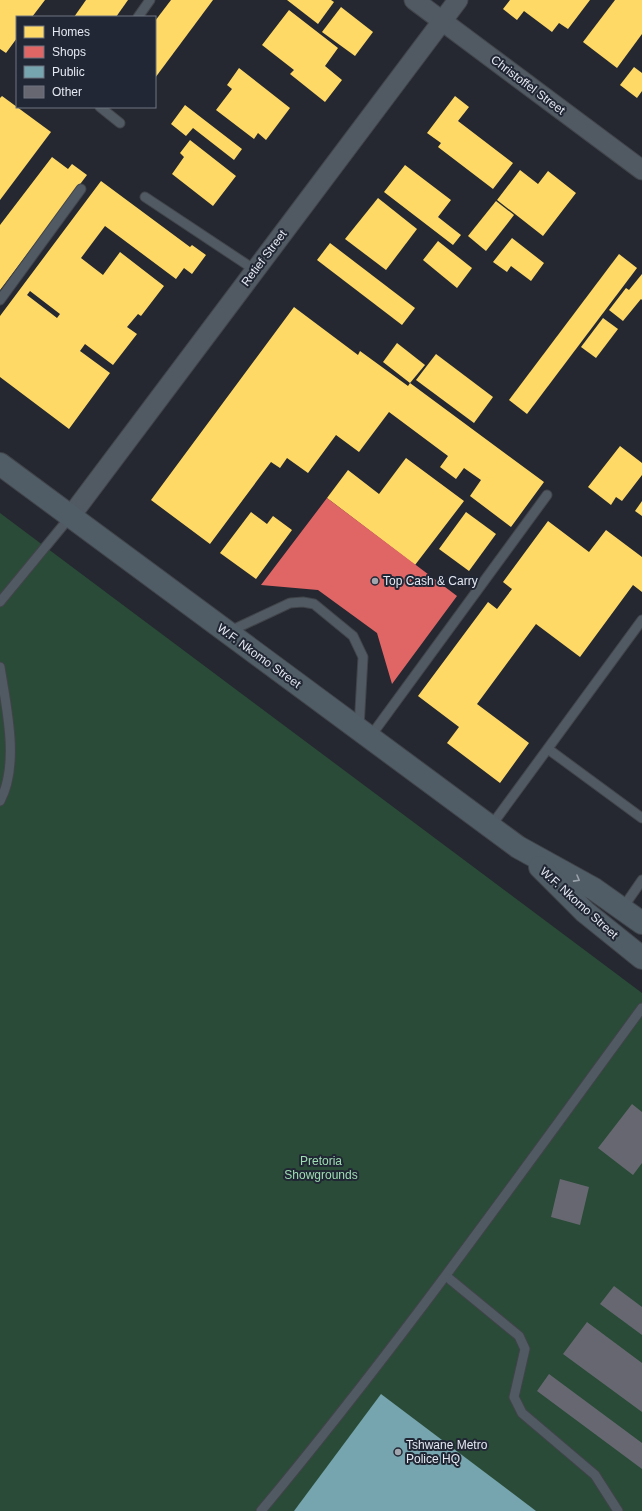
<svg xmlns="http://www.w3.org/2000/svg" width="642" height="1511" font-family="Helvetica,sans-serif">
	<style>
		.green { fill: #2a4b37 }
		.homes { fill: #ffd966; fill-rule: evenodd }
		.shops { fill: #e06666 }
		.public { fill: #76a5af }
		.building { fill: #676771 }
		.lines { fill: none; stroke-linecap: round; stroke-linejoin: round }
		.lane-casing { stroke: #41444a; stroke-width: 11 }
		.street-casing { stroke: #41444a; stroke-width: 21 }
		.secondary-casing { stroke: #41444a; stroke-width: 24 }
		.lane { stroke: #515a63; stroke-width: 9 }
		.street { stroke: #515a63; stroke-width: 19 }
		.secondary { stroke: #505d66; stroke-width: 22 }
		.oneway { stroke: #9aa2ac }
		.poi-dot { fill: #a1a5ae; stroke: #212734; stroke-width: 1.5 }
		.labels { text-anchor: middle; stroke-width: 4; stroke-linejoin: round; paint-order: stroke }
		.street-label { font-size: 12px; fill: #e4e8f2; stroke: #212734 }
		.poi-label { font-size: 12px; fill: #e4e8f2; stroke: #212734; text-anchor: start }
		.park-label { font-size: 12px; fill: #9edeb2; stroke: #212734 }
	</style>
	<rect width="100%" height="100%" fill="#252830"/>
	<polygon class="green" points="0,513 642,993 642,1511 0,1511"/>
	<g class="homes">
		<polygon points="0,0 45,0 32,17 17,17 17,38 6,53 0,49"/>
		<polygon points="86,0 128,0 116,17 74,17"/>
		<polygon points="171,0 213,0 155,78 155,21"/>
		<polygon points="287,0 331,0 334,2 318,24"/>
		<polygon points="510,0 590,0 568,29 559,23 552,32 524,11 517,20 503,9"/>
		<polygon points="615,0 642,0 642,34 617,68 583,42"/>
		<polygon points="341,7 373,32 355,56 322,32"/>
		<polygon points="289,10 338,48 325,66 342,80 325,102 290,74 294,70 262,45"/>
		<polygon points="634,67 642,73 642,91 637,98 620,85"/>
		<polygon points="239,68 290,108 266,140 258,133 254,139 216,110 232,89 227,85"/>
		<polygon points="2,96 51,132 0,200 0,98"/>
		<polygon points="455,96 469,107 458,121 513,163 493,189 438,147 441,143 427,133"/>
		<polygon points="185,105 242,149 234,160 193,128 186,136 171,124"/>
		<polygon points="190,140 236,176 213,206 172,174 184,157 180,153"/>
		<polygon points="52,157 68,169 72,164 87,175 0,290 0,225"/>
		<polygon points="405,165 451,200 438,217 461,235 453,245 384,192"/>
		<polygon points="520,170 538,184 548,171 576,193 543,236 497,200"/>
		<path d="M101,181L190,247L192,245L206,255L192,274L184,268L176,279L105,226L81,258L103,275L120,252L164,286L141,316L138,314L127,327L137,334L113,365L85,344L80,351L110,373L69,429L0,377V316ZM30,291L60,314L57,318L27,295Z"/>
		<polygon points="378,198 417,229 386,270 345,239"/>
		<polygon points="496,201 514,215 486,251 468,236"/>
		<polygon points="512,238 544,263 531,281 511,266 507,272 493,262"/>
		<polygon points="438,241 472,268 457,288 423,260"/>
		<polygon points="330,243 415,308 402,325 317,260"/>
		<polygon points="619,254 637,268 527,414 509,400"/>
		<polygon points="642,274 642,300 641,299 623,321 609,310 626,288 629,290"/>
		<polygon points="294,307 358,355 360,351 408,386 410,383 544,482 511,527 470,496 481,480 464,468 456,479 440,467 448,456 389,412 359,452 336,435 308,473 287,458 280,468 271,462 210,544 151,500"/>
		<polygon points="603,318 618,329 596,358 581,347"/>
		<polygon points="397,343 425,365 410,383 383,362"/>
		<polygon points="436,354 493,397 474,423 416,380"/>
		<polygon points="620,446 642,463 642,475 622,501 616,497 611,505 588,487"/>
		<polygon points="406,458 464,501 415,565 327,498 348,470 379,494"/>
		<polygon points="642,501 642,516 635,511"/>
		<polygon points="251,512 267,524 273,516 292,530 256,579 220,553"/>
		<polygon points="466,512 496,534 469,571 439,549"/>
		<polygon points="548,521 589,552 606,530 642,557 642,592 633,585 580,657 536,624 477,704 529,743 500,783 447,743 459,727 418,696 488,602 497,609 512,589 503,582"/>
	</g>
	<polygon class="shops" points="327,498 457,596 392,684 377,633 318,590 261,585"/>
	<polygon class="public" points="381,1394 536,1511 294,1511"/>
	<g class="building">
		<polygon points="632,1104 642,1112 642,1163 633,1175 598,1148"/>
		<polygon points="560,1179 589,1187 580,1225 551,1217"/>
		<polygon points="614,1286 642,1307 642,1335 600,1304"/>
		<polygon points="587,1322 642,1363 642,1412 563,1354"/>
		<polygon points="549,1374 642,1443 642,1469 537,1391"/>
	</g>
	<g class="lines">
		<g class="lane-casing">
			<g id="lane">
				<polyline points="138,17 150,0"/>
				<polyline points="100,107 120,123"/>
				<polyline points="145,197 255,270"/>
				<polyline points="0,300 81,189"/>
				<polyline points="0,602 70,517"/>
				<polyline points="228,632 290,603 303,602 314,604 353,636 363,657 359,728"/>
				<path d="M0,667C6,706 20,764 0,801"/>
				<polyline points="370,737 547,495"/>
				<polyline points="548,749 642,818"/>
				<polyline points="491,826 642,620"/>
				<polyline points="622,909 642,880"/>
				<polyline points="446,1276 519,1336 525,1349 514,1397 522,1413 595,1475 618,1511"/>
				<path d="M261,1511C396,1349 518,1177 642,1008"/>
			</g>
		</g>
		<g class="street-casing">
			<g id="street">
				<polyline points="414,0 642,170"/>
				<polyline points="70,517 458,0"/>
			</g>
		</g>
		<g class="secondary-casing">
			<g id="secondary">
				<polyline points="0,464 518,847 594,889 642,923"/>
				<polyline points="540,867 585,912 642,958"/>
			</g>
		</g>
		<use href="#lane" class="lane"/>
		<use href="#street" class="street"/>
		<use href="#secondary" class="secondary"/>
	</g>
	<defs><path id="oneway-chevron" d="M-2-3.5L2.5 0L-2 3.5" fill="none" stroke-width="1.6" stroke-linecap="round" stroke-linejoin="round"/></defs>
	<use class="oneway" href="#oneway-chevron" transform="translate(577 879) rotate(29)"/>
	<g class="poi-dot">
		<circle cx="375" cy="581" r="4"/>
		<circle cx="398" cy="1452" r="4"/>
	</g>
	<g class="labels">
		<g class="street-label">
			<text transform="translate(528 85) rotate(37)" y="4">Christoffel Street</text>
			<text transform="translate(264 258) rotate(-53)" y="4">Retief Street</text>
			<text transform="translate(259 656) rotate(36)" y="4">W.F. Nkomo Street</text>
			<text transform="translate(579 903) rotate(42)" y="4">W.F. Nkomo Street</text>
		</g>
		<g class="poi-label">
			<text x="383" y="585">Top Cash &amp; Carry</text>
			<text x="406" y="1449">Tshwane Metro<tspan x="406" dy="14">Police HQ</tspan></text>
		</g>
		<g class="park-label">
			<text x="321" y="1165">Pretoria<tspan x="321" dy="14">Showgrounds</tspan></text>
		</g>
	</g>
	<rect x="16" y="16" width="140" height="92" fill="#212734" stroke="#6f7480"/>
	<rect x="24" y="26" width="20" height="12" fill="#ffd966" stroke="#6f7480"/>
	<text x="52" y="36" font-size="12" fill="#e4e8f2">Homes</text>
	<rect x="24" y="46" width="20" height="12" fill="#e06666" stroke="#6f7480"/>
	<text x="52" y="56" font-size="12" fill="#e4e8f2">Shops</text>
	<rect x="24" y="66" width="20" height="12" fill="#76a5af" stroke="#6f7480"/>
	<text x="52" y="76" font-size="12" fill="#e4e8f2">Public</text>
	<rect x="24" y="86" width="20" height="12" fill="#676771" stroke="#6f7480"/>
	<text x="52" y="96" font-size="12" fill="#e4e8f2">Other</text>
</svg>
